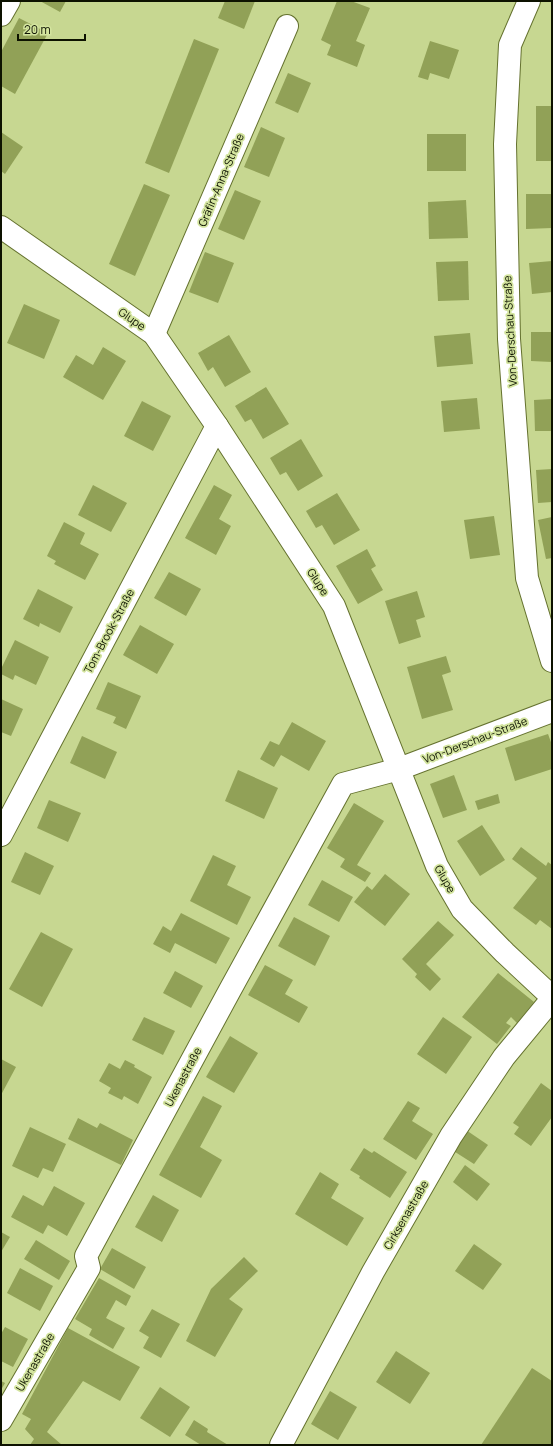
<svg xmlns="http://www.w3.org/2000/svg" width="553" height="1446" font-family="Manrope,sans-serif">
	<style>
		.building { fill: #91a157 }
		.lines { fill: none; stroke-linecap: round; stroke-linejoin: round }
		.minor-casing { stroke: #65722f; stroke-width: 24 }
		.minor { stroke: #fff; stroke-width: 22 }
		.labels { text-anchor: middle; stroke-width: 3.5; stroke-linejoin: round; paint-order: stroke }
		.street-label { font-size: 11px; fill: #0d1200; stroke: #d3e49e }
	</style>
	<rect width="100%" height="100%" fill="#c7d791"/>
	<g class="building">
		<polygon points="40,1 66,1 60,12"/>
		<polygon points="225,1 255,1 244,29 218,18"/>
		<polygon points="337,1 351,1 370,8 356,41 365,45 357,67 327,55 331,45 321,40"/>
		<polygon points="19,18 48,33 15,94 1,86 1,52"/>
		<polygon points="194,39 219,49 169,173 145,163"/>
		<polygon points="430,41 459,50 449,79 430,73 428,80 418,77"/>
		<polygon points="288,73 311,83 298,113 275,103"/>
		<rect x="536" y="106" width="16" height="55"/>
		<polygon points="261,127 285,138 269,177 244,167"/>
		<polygon points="1,132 23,147 5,174 1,171"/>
		<rect x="427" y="134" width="39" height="37"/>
		<polygon points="144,184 170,195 135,276 109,264"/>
		<polygon points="235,190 261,201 244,240 218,229"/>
		<polygon points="526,194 552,194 552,228 526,229"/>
		<polygon points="466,200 468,238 429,239 428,202"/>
		<polygon points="205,252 234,263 218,303 189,292"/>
		<polygon points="468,261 469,300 438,301 436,262"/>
		<polygon points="552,261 552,292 532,294 529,263"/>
		<polygon points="24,304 60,320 44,359 7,343"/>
		<polygon points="531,332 552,332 552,362 531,361"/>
		<polygon points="470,333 473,364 437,367 434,336"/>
		<polygon points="229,335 251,372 225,387 213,367 208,371 198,353"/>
		<polygon points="103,347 126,361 103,400 63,377 76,355 93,365"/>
		<polygon points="266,387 289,424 263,439 251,419 245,422 235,406"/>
		<polygon points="477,398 480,429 444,432 441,401"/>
		<polygon points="552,399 552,431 535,431 534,400"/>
		<polygon points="142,401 171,416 153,451 124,436"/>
		<polygon points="301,439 323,476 298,491 286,472 280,475 270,458"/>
		<polygon points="552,469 552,502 538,503 536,470"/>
		<polygon points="93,485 127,503 111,532 78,515"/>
		<polygon points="214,485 232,495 219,519 231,526 216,555 185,538"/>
		<polygon points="337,493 360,530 334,545 322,525 316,528 306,511"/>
		<polygon points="494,516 500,555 470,559 464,520"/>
		<polygon points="552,517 552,558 546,559 538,520"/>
		<polygon points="64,522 85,533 80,544 99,554 85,580 54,564 56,561 47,556"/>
		<polygon points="367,549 376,566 371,569 383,590 358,604 336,566"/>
		<polygon points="169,572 201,589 186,616 154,598"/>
		<polygon points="38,589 73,607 60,633 40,623 39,627 23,619"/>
		<polygon points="417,591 425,617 416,620 421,637 399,644 385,601"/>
		<polygon points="140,625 174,644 157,674 123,655"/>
		<polygon points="15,640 49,657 36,685 15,675 13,680 1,674 1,669"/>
		<polygon points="446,656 451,672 442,675 453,710 422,719 407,667"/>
		<polygon points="108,682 141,696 126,729 113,723 116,717 96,709"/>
		<polygon points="1,699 23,709 11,736 1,732"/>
		<polygon points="292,722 326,741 309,771 281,755 274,767 260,759 270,741 279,745"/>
		<polygon points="548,734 552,745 552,769 515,781 505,748"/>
		<polygon points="82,736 117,752 105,779 70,763"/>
		<polygon points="238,770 278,788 264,819 225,801"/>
		<polygon points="454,775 467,810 443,818 430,784"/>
		<polygon points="498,794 500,803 478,810 475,801"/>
		<polygon points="49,800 81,813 68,842 37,828"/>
		<polygon points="354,803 384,821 357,865 371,873 365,882 340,867 345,859 327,848"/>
		<polygon points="482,825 505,860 480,876 457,841"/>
		<polygon points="521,847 546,866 548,862 552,865 552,929 540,920 536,925 513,908 537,878 512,859"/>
		<polygon points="25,852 54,866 40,895 11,882"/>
		<polygon points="213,855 236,866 227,885 251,897 237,925 190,901"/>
		<polygon points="385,874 410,894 385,926 354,902 367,886 372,890"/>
		<polygon points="322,880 353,897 339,922 308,905"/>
		<polygon points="181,913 230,938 216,964 175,943 170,953 153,944 163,926 171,931"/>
		<polygon points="294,917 330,936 315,966 278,946"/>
		<polygon points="438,921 454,935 426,964 441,979 430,991 415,977 417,974 402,959"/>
		<polygon points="41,932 73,949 42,1007 9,989"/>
		<polygon points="265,965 293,980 285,994 308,1007 299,1023 248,995"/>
		<polygon points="175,971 203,986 191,1008 163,993"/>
		<polygon points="498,973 534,1002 517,1023 511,1017 506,1023 511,1026 497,1044 462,1017"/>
		<polygon points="144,1017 175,1031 163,1055 132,1040"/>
		<polygon points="443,1017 472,1037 446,1074 417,1054"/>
		<polygon points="230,1036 258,1053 234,1093 206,1077"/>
		<polygon points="1,1059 16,1067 1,1095"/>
		<polygon points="125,1060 135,1065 134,1067 152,1077 138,1104 124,1096 122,1100 108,1093 111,1088 99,1081 109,1063 120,1069"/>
		<polygon points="541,1083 552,1091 552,1117 531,1146 514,1134 519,1127 513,1123"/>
		<polygon points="203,1096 222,1106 200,1147 222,1160 201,1198 159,1175"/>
		<polygon points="408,1101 420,1108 412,1121 433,1134 416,1160 383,1139"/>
		<polygon points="78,1118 97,1128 100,1123 133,1140 121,1165 68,1139"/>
		<polygon points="30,1127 66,1144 53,1172 43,1168 38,1178 12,1166"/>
		<polygon points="466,1130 488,1145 474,1164 452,1150"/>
		<polygon points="364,1148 372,1153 374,1151 407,1172 390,1198 359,1178 360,1176 350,1170"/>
		<polygon points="465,1165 490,1184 477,1201 453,1182"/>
		<polygon points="320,1172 339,1184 331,1198 364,1218 347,1246 295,1214"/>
		<polygon points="54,1186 85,1203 67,1236 48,1225 43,1234 11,1217 23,1195 43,1206"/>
		<polygon points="153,1195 179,1210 162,1242 135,1227"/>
		<polygon points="1,1232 10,1237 1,1252"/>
		<polygon points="36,1240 70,1261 59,1280 24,1259"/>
		<polygon points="474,1244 502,1264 483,1290 455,1271"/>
		<polygon points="112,1248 146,1267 134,1289 100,1269"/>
		<polygon points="244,1257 258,1271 229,1299 243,1309 215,1357 186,1341 211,1289"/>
		<polygon points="20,1268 53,1286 40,1311 7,1293"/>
		<polygon points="99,1278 131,1296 126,1306 116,1300 106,1318 125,1328 113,1349 89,1335 92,1329 75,1319"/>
		<polygon points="152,1309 180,1324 161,1358 143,1348 149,1337 139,1331"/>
		<polygon points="5,1327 28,1339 13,1367 1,1361 1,1334"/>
		<polygon points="68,1328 140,1367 120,1401 83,1381 47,1432 62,1445 30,1445 34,1439 25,1429 31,1419 22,1414"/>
		<polygon points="396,1351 430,1373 410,1404 376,1382"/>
		<polygon points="532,1368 552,1381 552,1445 481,1445"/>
		<polygon points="1,1381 5,1383 1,1390"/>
		<polygon points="160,1387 190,1407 170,1437 140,1418"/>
		<polygon points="330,1391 357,1407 338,1440 311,1424"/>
		<polygon points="194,1420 208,1429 207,1432 228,1445 201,1445 185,1435"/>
	</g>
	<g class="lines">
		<g class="minor-casing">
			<g id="minor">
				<polyline points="529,1 510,45 505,144 509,339 527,578 552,661"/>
				<polyline points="1,15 9,1"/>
				<polyline points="1,227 154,334 217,426 334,606 437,866 462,909 505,953 552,997"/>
				<polyline points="154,334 287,26"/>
				<polyline points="1,835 217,426"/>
				<polyline points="1,1420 89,1268 86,1256 230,990 343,784 399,769 552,711"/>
				<polyline points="281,1445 373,1272 451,1136 504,1057 552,999"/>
			</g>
		</g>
		<use href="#minor" class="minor"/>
	</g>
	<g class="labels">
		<g class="street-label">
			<text transform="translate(221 180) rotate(-67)" y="4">Gräfin-Anna-Straße</text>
			<text transform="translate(132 319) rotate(35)" y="4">Glupe</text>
			<text transform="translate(510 331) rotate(-93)" y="4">Von-Derschau-Straße</text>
			<text transform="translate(318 582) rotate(57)" y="4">Glupe</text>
			<text transform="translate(109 631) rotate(-62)" y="4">Tom-Brook-Straße</text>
			<text transform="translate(475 740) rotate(-21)" y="4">Von-Derschau-Straße</text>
			<text transform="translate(445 879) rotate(60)" y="4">Glupe</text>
			<text transform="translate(183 1077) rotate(-62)" y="4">Ukenastraße</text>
			<text transform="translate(406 1215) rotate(-60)" y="4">Cirksenastraße</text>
			<text transform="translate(35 1362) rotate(-60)" y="4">Ukenastraße</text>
		</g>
	</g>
	<rect width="553" height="1446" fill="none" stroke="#0d1200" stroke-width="4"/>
	<path d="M18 34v6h67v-6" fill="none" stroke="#0d1200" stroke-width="2"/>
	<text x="24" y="34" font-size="12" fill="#0d1200" stroke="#d3e49e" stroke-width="3" paint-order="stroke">20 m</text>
</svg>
